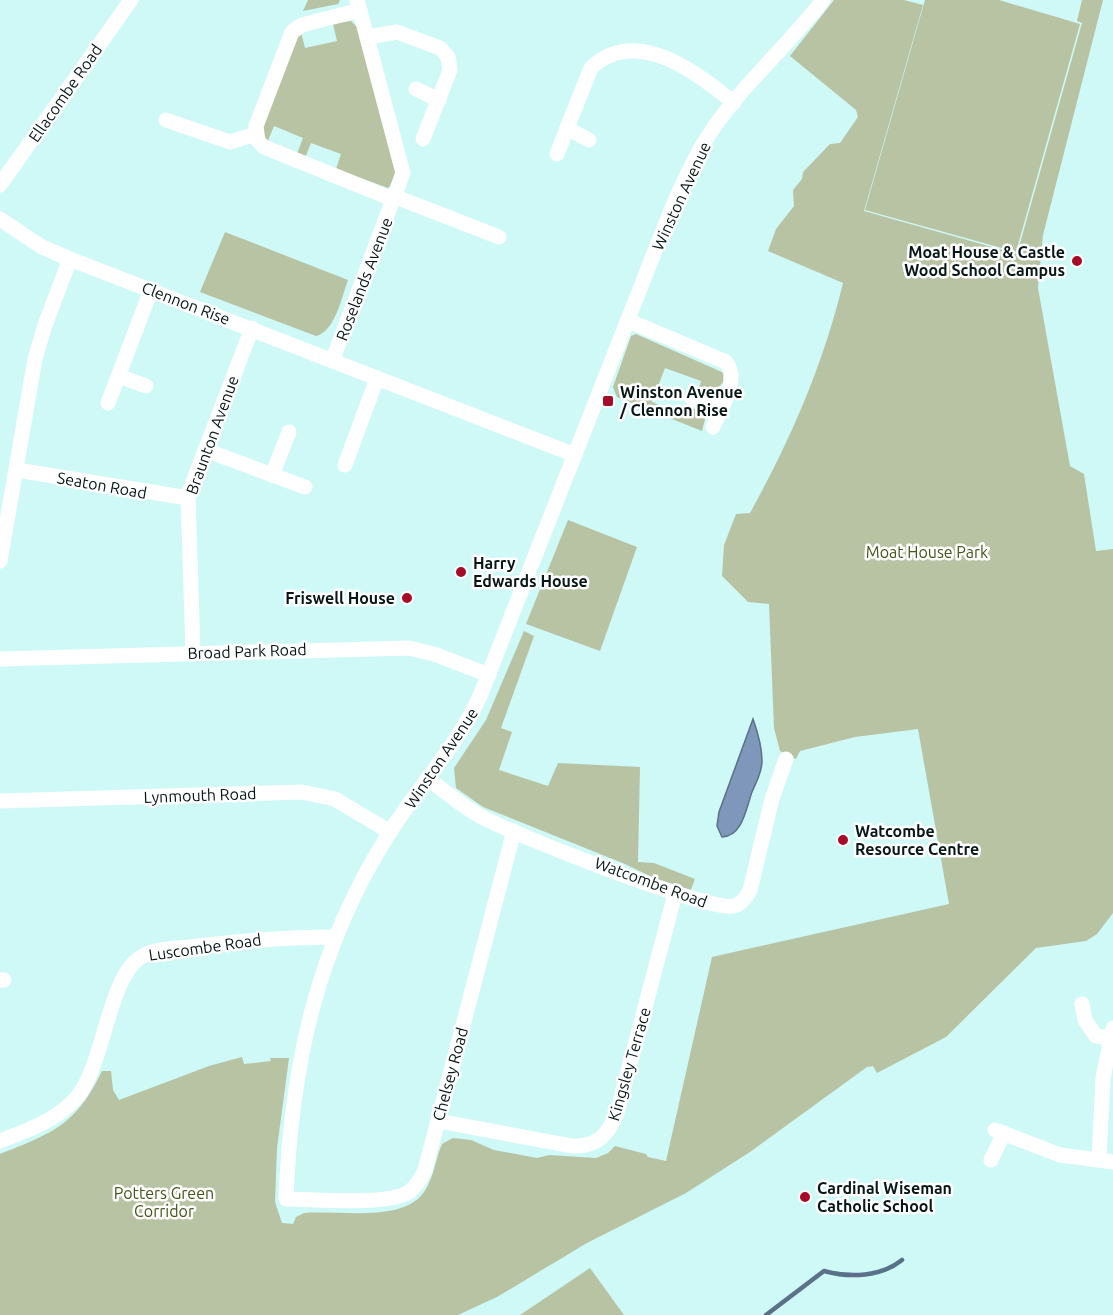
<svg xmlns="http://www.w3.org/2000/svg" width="1113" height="1315" font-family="Ubuntu,sans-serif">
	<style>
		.green { fill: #b8c3a4 }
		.water { fill: #7f97ba; stroke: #5b7189; stroke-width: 1.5 }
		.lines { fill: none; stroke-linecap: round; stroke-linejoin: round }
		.stream { stroke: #5b7189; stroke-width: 4.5 }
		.minor { stroke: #fff; stroke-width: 15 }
		.poi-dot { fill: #a60c28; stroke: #fff; stroke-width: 2 }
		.labels { text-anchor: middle; stroke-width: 5; stroke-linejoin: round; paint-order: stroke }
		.street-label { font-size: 16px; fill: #071716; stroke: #fff }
		.poi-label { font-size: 16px; font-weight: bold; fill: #071716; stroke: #fff; text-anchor: start }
		.park-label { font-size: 16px; fill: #455617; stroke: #fff }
	</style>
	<rect width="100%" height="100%" fill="#cef9f6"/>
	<g class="green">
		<polygon points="308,0 340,0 338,4 303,11"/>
		<path d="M834,0H904L923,5L864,211L1017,254L1082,23L1077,21L1082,0H1103L1043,235L1038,288L1070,466L1084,474L1096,551L1113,549V913L1097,934L1086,941L1036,948L946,1037L877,1073L873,1066L867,1067L750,1152L686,1193L587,1243L497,1297L458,1315H0V1154C53,1133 76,1125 102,1071H111L113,1090L119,1100L209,1066L242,1057L244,1064L271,1061L270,1058H289L277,1148L275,1202L282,1223L293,1224L296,1217L304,1213C338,1210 403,1223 424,1192C434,1178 435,1160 442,1144L453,1138L471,1140L494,1150L537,1158L549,1155L596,1158L608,1153L615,1146L646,1154L648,1157L666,1161L712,957L949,904L918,729L855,737L800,751L796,759L780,751L774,728L769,604L748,602L722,576L724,545L736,514L750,513C791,439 823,365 843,283L768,251L776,229L794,206L793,190L802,179L803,172L830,144L840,143L858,117L856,110L790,56Z"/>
		<polygon points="925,0 999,0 1080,24 1016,252 865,210"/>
		<polygon points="351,21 358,28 396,171 396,181 388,188 336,169 341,154 311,143 305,158 297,154 303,138 274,126 267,143 260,131 295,36 301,32 305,48 337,41 333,24"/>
		<path d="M225,232L348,280C342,296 335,332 316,336L200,292Z"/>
		<polygon points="636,334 724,373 724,381 717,389 698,391 701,381 665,368 652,402 687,416 691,407 702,413 705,419 702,431 617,397 613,387 631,336"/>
		<polygon points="568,520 637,547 600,651 526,624"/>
		<polygon points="524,631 534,636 501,728 512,732 499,770 548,786 558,763 640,767 638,862 654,863 695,879 690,892 683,892 625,864 483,807 456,788 454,768 486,720"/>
		<polygon points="590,1268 624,1315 520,1315"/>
	</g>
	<path class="water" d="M753,719C758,733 762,746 762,761C762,773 756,782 752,792C746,808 743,836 722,837L717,826L719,812Z"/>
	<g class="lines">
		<path class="stream" d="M766,1315L824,1271C850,1278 881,1277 902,1260"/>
		<g class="minor">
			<polyline points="360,10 302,25 292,32 256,126 258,141 264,147 395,200"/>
			<polyline points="368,37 397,32 440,48 448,57 450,70 423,139"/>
			<polyline points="416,89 439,100"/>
			<polyline points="166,120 230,142 256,134"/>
			<path d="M589,140L567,128L591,68C636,25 698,73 734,103"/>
			<polyline points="557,154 567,128"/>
			<polyline points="0,185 131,0"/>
			<polyline points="396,197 499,237"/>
			<polyline points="0,219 42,247 70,259 575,455"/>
			<path d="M629,321L726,362C740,380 721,408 713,427"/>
			<polyline points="333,359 403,173 357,0"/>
			<polyline points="119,376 146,386"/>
			<polyline points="691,398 720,409"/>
			<polyline points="108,403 151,290"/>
			<polyline points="205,450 305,487"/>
			<polyline points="345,465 377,378"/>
			<polyline points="17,470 188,498"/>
			<polyline points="272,475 289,432"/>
			<polyline points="0,561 35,359 45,325 70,259"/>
			<polyline points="193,653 188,495 252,328"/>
			<polyline points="0,659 409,648 434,654 489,675"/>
			<path d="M428,779C445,791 462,806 480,816C510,833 709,912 734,906C742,904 746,897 750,890L772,799L786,759"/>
			<polyline points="0,801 302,792 335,799 390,832"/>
			<path d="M514,831L425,1170C421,1178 417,1186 409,1192C387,1206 314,1199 286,1199C291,1066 317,946 390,832C419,786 457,746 480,696L669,215C681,187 693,159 710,133C742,85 788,46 823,0"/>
			<polyline points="0,980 4,980"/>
			<polyline points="1082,1004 1085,1020 1096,1036 1110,1038"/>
			<polyline points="1113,1028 1103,1078 1099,1160 1113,1162"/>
			<path d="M438,1121L572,1146C597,1147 608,1135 617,1113L675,894"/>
			<polyline points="995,1130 1060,1155 1099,1160"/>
			<path d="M0,1141C29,1130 58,1120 78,1096C104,1063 109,976 141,957C155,948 174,949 190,947C239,941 286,937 336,937"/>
			<polyline points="991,1160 1004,1133"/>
		</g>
	</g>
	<g class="poi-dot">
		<circle cx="1077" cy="261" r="6"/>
		<rect x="602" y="395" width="12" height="12" rx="3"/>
		<circle cx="461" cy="572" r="6"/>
		<circle cx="407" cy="598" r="6"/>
		<circle cx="843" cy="840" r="6"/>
		<circle cx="805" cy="1197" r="6"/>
	</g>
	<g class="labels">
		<g class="street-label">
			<text transform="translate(65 93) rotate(-55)" y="6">Ellacombe Road</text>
			<text transform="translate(681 196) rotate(-65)" y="6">Winston Avenue</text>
			<text transform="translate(364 279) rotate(-69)" y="6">Roselands Avenue</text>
			<text transform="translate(186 303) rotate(21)" y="6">Clennon Rise</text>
			<text transform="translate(212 435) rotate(-70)" y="6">Braunton Avenue</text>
			<text transform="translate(102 485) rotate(10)" y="6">Seaton Road</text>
			<text transform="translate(247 651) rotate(-2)" y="6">Broad Park Road</text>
			<text transform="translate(441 758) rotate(-56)" y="6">Winston Avenue</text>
			<text transform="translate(200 795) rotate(-2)" y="6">Lynmouth Road</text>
			<text transform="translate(651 882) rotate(20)" y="6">Watcombe Road</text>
			<text transform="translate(205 947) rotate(-8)" y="6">Luscombe Road</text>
			<text transform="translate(629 1064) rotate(-74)" y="6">Kingsley Terrace</text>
			<text transform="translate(450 1074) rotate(-75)" y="6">Chelsey Road</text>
		</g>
		<g class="poi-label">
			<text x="1065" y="258" text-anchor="end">Moat House &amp; Castle<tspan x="1065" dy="18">Wood School Campus</tspan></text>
			<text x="620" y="398">Winston Avenue<tspan x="620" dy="18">/ Clennon Rise</tspan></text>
			<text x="473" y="569">Harry<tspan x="473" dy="18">Edwards House</tspan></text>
			<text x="395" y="604" text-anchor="end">Friswell House</text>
			<text x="855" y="837">Watcombe<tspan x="855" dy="18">Resource Centre</tspan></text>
			<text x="817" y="1194">Cardinal Wiseman<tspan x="817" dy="18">Catholic School</tspan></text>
		</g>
		<g class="park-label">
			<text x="927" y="558">Moat House Park</text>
			<text x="164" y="1199">Potters Green<tspan x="164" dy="18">Corridor</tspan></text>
		</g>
	</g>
</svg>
